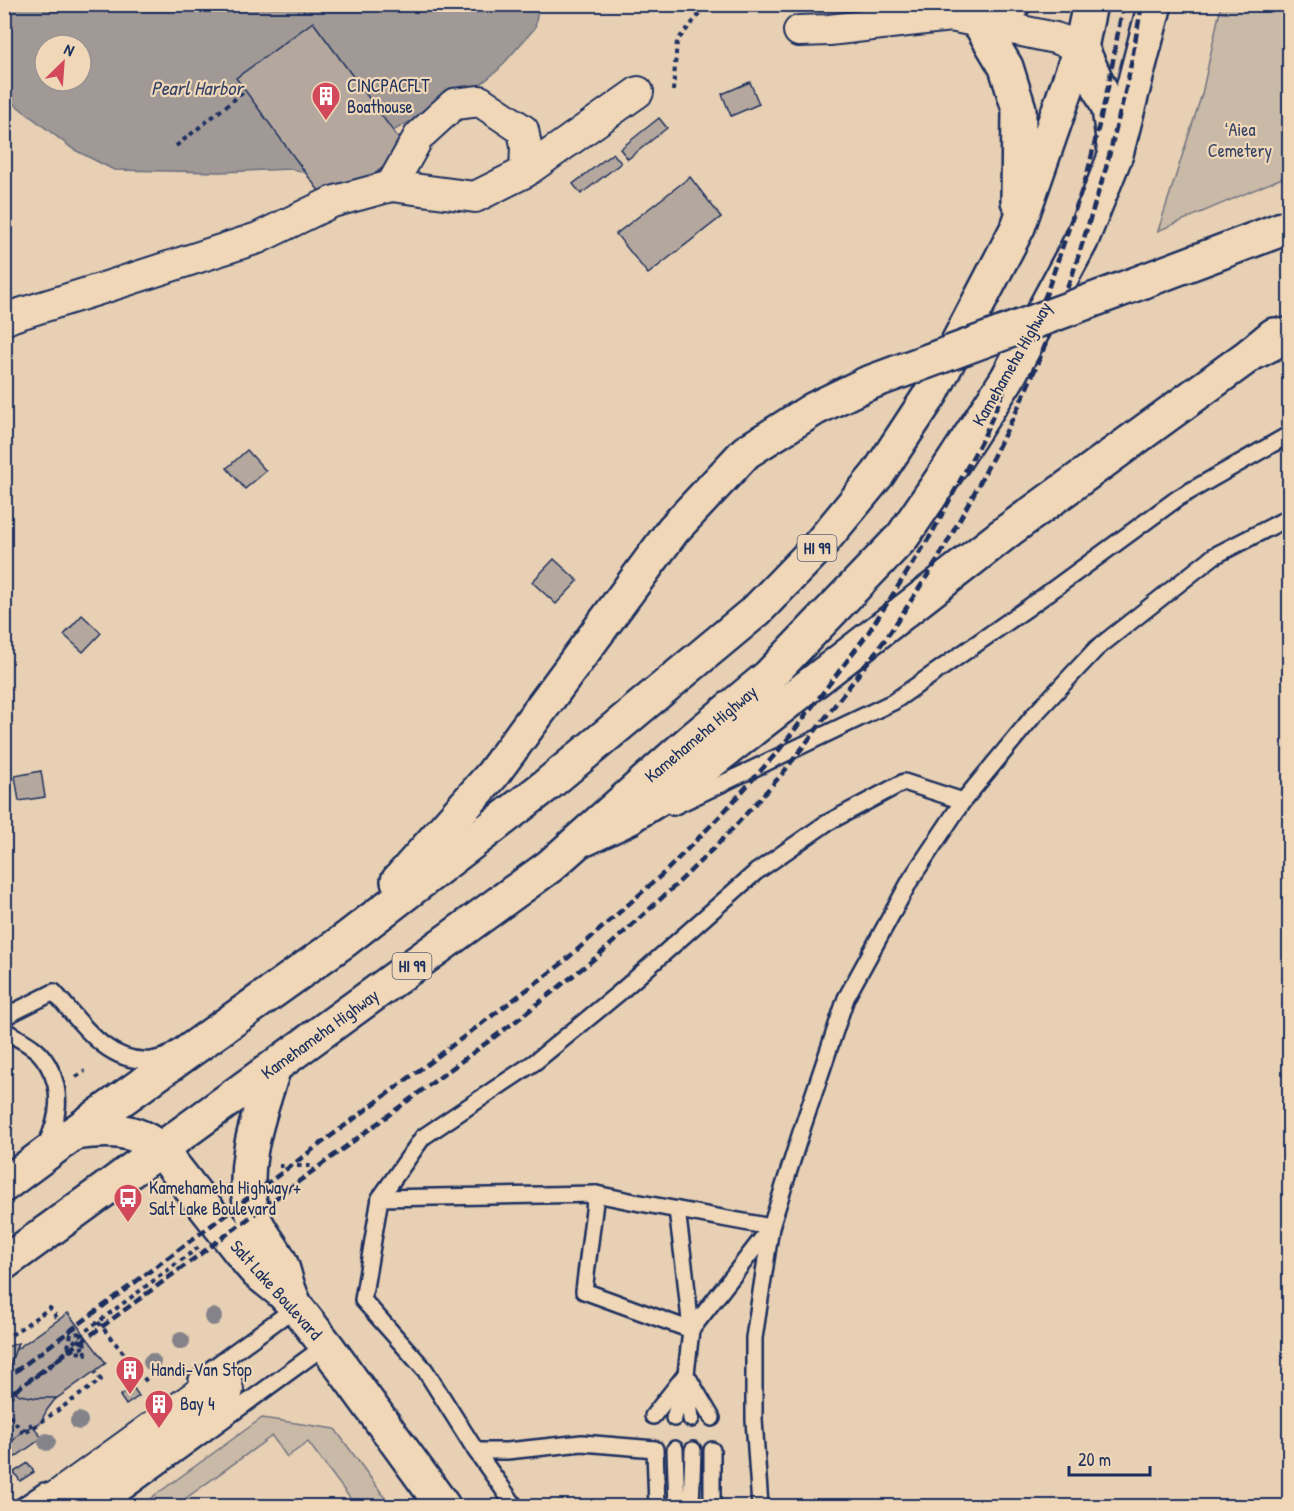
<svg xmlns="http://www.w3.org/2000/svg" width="1294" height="1511" font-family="'Patrick Hand',sans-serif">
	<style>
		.green { fill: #c9b9a7; stroke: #727482; stroke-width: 1.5 }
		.water { fill: #a09996; stroke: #6b6f80; stroke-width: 1.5; fill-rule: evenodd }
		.building { fill: #b4a89e; stroke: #1b2f5e; stroke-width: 1.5 }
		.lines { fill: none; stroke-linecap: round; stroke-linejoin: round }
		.lane-casing { stroke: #1b2f5e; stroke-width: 20 }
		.street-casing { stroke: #1b2f5e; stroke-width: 34 }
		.secondary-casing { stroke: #1b2f5e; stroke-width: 38 }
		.primary-casing { stroke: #1b2f5e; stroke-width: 38 }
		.highway-casing { stroke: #1b2f5e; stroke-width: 38 }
		.path { stroke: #1b2f5e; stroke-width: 4; stroke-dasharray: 4.5 4.5; stroke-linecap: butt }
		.lane { stroke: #efd7b7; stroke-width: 15 }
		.street { stroke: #efd7b7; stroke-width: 30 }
		.secondary { stroke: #efd7b7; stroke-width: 33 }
		.primary { stroke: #efd7b7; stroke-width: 33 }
		.highway { stroke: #efd7b7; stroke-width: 33 }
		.rail { stroke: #1b2f5e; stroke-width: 4.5; stroke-dasharray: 9 4.5; stroke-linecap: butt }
		.primary-bridge-casing { stroke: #1b2f5e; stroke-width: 38; stroke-linecap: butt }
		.primary-bridge { stroke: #efd7b7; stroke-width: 33 }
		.tree { fill: #85838a }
		.labels { text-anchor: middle; stroke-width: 4.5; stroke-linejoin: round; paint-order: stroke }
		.shield { fill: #efd7b7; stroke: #5b6179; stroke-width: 1.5 }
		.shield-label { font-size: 16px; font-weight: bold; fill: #1b2f5e }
		.poi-label { font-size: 18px; fill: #1b2f5e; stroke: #efd7b7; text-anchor: start }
		.park-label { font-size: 18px; fill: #354469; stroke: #efd7b7 }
		.street-label { font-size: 18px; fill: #1b2f5e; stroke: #efd7b7 }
		.water-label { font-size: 20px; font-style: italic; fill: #364469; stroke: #efd7b7 }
	</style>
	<rect width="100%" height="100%" fill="#e7d0b3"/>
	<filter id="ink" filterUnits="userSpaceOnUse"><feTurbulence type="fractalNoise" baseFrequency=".0167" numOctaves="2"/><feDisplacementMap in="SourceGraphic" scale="12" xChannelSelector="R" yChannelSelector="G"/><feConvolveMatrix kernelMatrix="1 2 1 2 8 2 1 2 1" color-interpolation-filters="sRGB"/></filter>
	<g filter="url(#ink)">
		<g class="green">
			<polygon points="1221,5 1289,5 1289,175 1158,231 1202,94"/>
			<polygon points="262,1418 335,1429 391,1506 356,1506 308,1442 287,1457 272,1436 175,1506 140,1506"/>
		</g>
		<path class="water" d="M4,5H545L538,9L535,28L497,71L477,87L398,128L319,176L291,169L220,172L114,170L73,149L5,97ZM45,45H81V81H45Z"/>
		<g class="building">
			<polygon points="313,22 407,150 330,206 236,78"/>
			<polygon points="750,82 759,104 731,116 722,94"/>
			<polygon points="659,118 667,128 628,159 620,149"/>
			<polygon points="613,153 621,163 581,194 573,184"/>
			<polygon points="690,177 721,217 648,274 616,234"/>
			<polygon points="247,450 266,471 245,489 227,468"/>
			<polygon points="554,559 578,581 556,604 532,582"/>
			<polygon points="82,615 101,633 83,652 64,635"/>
			<polygon points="41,771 45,797 19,801 15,776"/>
			<polygon points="68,1313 106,1363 28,1419 42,1438 4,1465 4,1358"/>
			<polygon points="18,1343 11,1362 10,1378 11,1385 4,1386 4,1348"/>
			<polygon points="133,1387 139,1396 126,1405 120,1396"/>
			<polygon points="14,1391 20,1395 36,1398 56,1398 47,1410 40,1423 23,1430 9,1445 4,1447 4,1403 13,1396"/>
			<polygon points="28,1463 34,1472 20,1481 14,1472"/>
		</g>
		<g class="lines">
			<g class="lane-casing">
				<g id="lane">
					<polyline points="673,807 893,702 1029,607 1178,498 1290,434"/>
					<polyline points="589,847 635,825"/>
					<path d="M4,1017L54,992C80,1021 106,1064 151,1060C157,1059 163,1057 169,1056"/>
					<path d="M4,1030C15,1037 27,1042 36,1050C41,1054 45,1060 48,1065C63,1091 59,1120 45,1146"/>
					<polyline points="596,1194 584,1291 691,1330 685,1273 677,1210"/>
					<polyline points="380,1198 423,1137 535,1062 619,993 756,872 825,824 904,782 963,801"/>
					<polyline points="197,1379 296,1307"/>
					<polyline points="689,1379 712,1418"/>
					<polyline points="653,1416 686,1374"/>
					<polyline points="674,1418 684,1383"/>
					<polyline points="675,1449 677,1506"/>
					<polyline points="476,1451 507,1451 582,1443 655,1449 657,1506"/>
					<polyline points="22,1506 44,1491"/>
					<polyline points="105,1506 326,1345"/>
					<polyline points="515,1506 476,1451 425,1370 363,1300 380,1198 596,1194 635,1202 771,1227 691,1330 686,1374 691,1419"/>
					<polyline points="691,1506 693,1450"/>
					<polyline points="712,1506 712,1450"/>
					<polyline points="760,1506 754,1420 754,1338 771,1227 803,1126 846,998 911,879 963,801 1035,714 1096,649 1214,556 1290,517"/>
				</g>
			</g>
			<g class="street-casing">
				<g id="street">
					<polyline points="799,31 829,30 951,16 1055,38 1081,47"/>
					<polyline points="391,186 419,136 454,104 480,101 523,130 526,146 525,172"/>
					<polyline points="4,320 13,316 100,289 258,238 332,202 391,186 475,197 525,172 638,92"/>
					<polyline points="43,1506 216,1381 222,1381 227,1384 228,1390 226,1396 73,1506"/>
				</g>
			</g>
			<g class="secondary-casing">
				<path id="secondary" d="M74,1133C107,1129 133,1127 160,1149L250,1264L257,1272L282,1292L296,1307L326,1345L443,1506"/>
			</g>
			<g class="primary-casing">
				<g id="primary">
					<polyline points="1013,4 979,22 1006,67 1019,109 1018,201"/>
					<polyline points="1081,47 1109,109 1114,146"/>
					<polyline points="1144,281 1290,226"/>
					<polyline points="625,819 681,785 1009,530 1251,354 1274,335"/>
					<polyline points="398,881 492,775 673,530 746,452 814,409 866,384"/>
					<path d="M274,1067C260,1112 236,1173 255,1220C262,1236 274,1248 281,1264C284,1272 286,1282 289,1290C291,1296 294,1302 296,1307"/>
					<polyline points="4,1185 74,1133 345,940 548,784 757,610 816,549 878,474 932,392 1018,227 1081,47 1090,4"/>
					<polyline points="4,1263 550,866 692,740 769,676 903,536 954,461 1007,379 1081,241 1116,154 1155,4"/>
				</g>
			</g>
			<g class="highway-casing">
				<polyline id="highway" points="1251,354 1290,334"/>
			</g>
			<g class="path">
				<polyline points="673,91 677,41 708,4"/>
				<polyline points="176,146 245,91"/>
				<polyline points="76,1077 85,1071"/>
				<polyline points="279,1166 311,1166"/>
				<polyline points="98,1322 148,1383"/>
				<polyline points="4,1340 50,1308 58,1319"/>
				<polyline points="68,1347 71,1334 83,1333"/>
				<polyline points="71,1348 78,1343 81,1336"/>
				<polyline points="68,1350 76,1339 83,1333 199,1247"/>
				<polyline points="68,1350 86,1354 83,1333"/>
				<polyline points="71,1350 82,1348 83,1342"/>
				<polyline points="4,1397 47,1369 69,1349"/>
				<polyline points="4,1408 24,1434 101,1380 95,1372"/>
				<polyline points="22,1431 32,1424"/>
			</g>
			<use href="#lane" class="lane"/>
			<use href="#street" class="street"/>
			<use href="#secondary" class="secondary"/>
			<use href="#primary" class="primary"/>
			<use href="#highway" class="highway"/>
			<g class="rail">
				<polyline points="4,1380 560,965 666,871 722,814 780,749 868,633 931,535 985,434 1047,292 1087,175 1109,83 1123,4"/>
				<polyline points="4,1399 520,1018 599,955 676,885 726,836 783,773 887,637 937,561 978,486 1017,410 1040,358 1073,273 1106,168 1128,80 1142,4"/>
			</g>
			<g class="primary-bridge-casing">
				<polyline id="primary-bridge" points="866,384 1144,281"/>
			</g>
			<use href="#primary-bridge" class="primary-bridge"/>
		</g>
		<g class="tree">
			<circle cx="213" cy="1317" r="9"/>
			<circle cx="181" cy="1341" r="9"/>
			<circle cx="152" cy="1362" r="9"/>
			<circle cx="79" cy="1421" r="9"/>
			<circle cx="47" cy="1442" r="9"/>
		</g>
	</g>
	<defs>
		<g id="building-pin" transform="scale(1.5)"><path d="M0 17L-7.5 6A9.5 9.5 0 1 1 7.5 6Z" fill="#d1495b" stroke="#efd7b7"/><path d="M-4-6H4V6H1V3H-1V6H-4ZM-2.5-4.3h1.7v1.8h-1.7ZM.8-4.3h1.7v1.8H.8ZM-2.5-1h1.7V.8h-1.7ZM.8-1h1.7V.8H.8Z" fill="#fff"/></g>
		<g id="bus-pin" transform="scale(1.5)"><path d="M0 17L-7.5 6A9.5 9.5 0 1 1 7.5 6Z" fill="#d1495b" stroke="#efd7b7"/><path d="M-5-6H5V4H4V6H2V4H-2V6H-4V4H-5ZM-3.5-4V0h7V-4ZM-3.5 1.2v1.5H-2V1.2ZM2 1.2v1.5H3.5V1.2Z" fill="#fff"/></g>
	</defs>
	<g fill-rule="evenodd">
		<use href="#building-pin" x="326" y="96"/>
		<use href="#bus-pin" x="128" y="1198"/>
		<use href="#building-pin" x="130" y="1370"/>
		<use href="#building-pin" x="159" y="1404"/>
	</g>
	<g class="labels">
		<g class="shield">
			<rect x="797.5" y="535" width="39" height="26" rx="4.5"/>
			<rect x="392.5" y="953" width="39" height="26" rx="4.5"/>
		</g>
		<g class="shield-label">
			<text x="817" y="554">HI 99</text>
			<text x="412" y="972">HI 99</text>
		</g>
		<g class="poi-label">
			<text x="347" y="92">CINCPACFLT<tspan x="347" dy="21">Boathouse</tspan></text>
			<text x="149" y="1194">Kamehameha Highway +<tspan x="149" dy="21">Salt Lake Boulevard</tspan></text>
			<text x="151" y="1376">Handi-Van Stop</text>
			<text x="180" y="1410">Bay 4</text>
		</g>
		<g class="park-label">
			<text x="1240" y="136">ʻAiea<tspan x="1240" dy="21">Cemetery</tspan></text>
		</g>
		<g class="street-label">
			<text transform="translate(1012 364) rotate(-60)" y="6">Kamehameha Highway</text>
			<text transform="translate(701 734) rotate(-40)" y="6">Kamehameha Highway</text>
			<text transform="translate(320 1034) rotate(-36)" y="6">Kamehameha Highway</text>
			<text transform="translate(276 1290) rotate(48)" y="6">Salt Lake Boulevard</text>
		</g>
		<g class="water-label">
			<text x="197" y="95">Pearl Harbor</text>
		</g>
	</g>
	<rect width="1294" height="1511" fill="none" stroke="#efd7b7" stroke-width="24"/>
	<rect x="12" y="12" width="1270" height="1487" fill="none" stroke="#1b2f5e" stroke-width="2" filter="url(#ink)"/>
	<g transform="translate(63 63) rotate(25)"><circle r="28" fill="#efd7b7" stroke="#9a9493" stroke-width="1.5"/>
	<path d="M0-4.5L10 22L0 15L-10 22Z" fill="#d1495b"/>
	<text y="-9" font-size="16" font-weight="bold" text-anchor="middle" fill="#1b2f5e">N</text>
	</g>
	<path d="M1069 1466v9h81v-9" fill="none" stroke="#1b2f5e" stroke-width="3"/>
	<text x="1078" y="1466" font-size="18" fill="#1b2f5e" stroke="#efd7b7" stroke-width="4.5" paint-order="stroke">20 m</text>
</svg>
